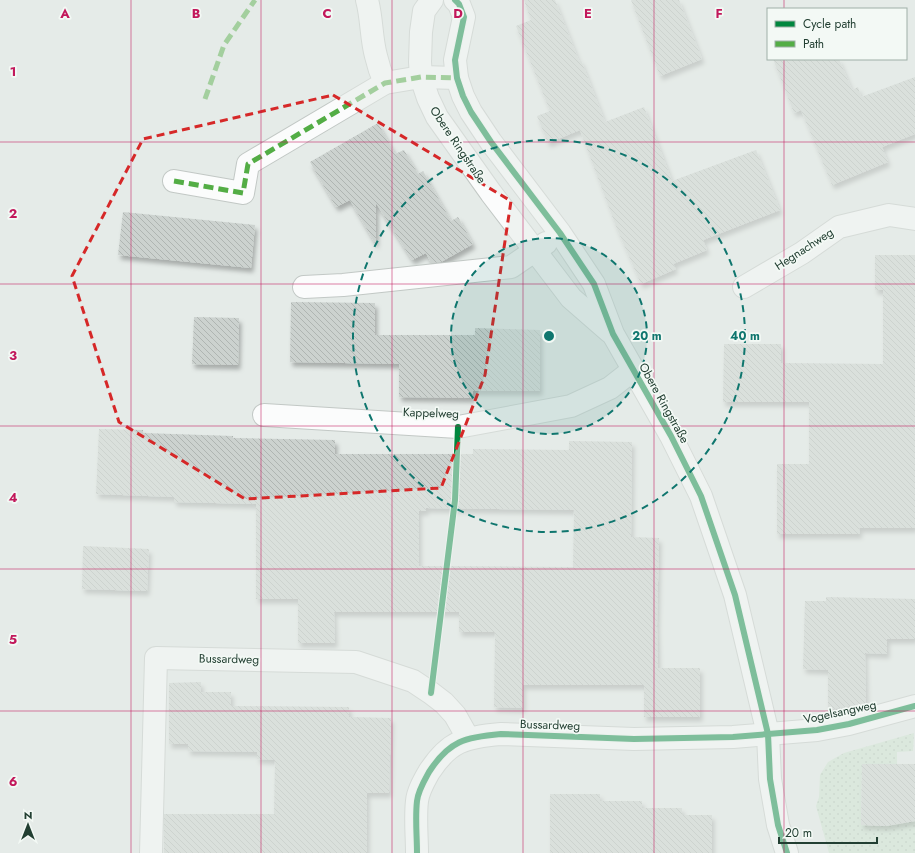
<svg xmlns="http://www.w3.org/2000/svg" width="915" height="853" font-family="Jost,sans-serif">
	<style>
		.park { fill: url(#park-dots) }
		.building { fill: url(#building-back-hatch); fill-rule: evenodd; filter: url(#shadow) }
		.lines { fill: none; stroke-linecap: round; stroke-linejoin: round }
		.minor-casing { stroke: #c2c8c5; stroke-width: 24 }
		.minor { stroke: #fbfcfc; stroke-width: 22 }
		.quiet { stroke: #53ad45; stroke-width: 5; stroke-dasharray: 10 5; stroke-linecap: butt }
		.cycleway-casing { stroke: #f3f9f5; stroke-width: 8 }
		.cycleway { stroke: #00873e; stroke-width: 6 }
		.marked { fill: none; stroke: #d62828; stroke-width: 3; stroke-dasharray: 8 5; stroke-linejoin: round }
		.grid { fill: none; stroke: #c2185b; stroke-width: 1; stroke-opacity: 0.55 }
		.ring { fill: none; stroke: #0f766e; stroke-width: 2; stroke-dasharray: 7 5 }
		.labels { text-anchor: middle; stroke-width: 3.5; stroke-linejoin: round; paint-order: stroke }
		.street-label { font-size: 12px; fill: #223f32; stroke: #f3f9f5 }
		.grid-label { font-size: 13px; text-anchor: middle; font-weight: bold; fill: #c2185b; stroke: #f3f9f5; stroke-width: 3.5; stroke-linejoin: round; paint-order: stroke }
		.centre { fill: #0f766e; stroke: #f3f9f5; stroke-width: 2 }
		.ring-label { font-size: 12px; text-anchor: middle; font-weight: bold; fill: #0f766e; stroke: #f3f9f5; stroke-width: 3.5; stroke-linejoin: round; paint-order: stroke }
	</style>
	<defs>
		<pattern id="park-dots" width="8" height="8" patternUnits="userSpaceOnUse"><rect width="8" height="8" fill="#cee4d1"/><path d="M2 2h.1M6 6h.1" fill="none" stroke="#b1c5b4" stroke-width="1.8" stroke-linecap="round"/></pattern>
		<pattern id="building-back-hatch" width="6" height="6" patternUnits="userSpaceOnUse"><rect width="6" height="6" fill="#ccd2cf"/><path d="M-1 5l2 2M0 0l6 6M5-1l2 2" fill="none" stroke="#afb5b2"/></pattern>
		<filter id="shadow"><feDropShadow dx="2.5" dy="4.5" stdDeviation="2" flood-color="#0004"/></filter>
	</defs>
	<rect width="100%" height="100%" fill="#e5ebe8"/>
	<polygon class="park" points="914,733 913,751 897,752 897,764 862,764 861,825 886,826 915,821 915,853 829,853 816,806 819,797 820,775 828,762 844,753"/>
	<g class="building">
		<polygon points="524,0 555,0 579,61 581,60 605,122 644,107 672,181 756,150 780,210 703,240 707,250 673,264 676,269 641,284 617,229 580,130 548,143 537,116 550,111 516,26 531,20"/>
		<polygon points="631,0 679,0 702,59 660,76"/>
		<polygon points="773,59 839,59 852,90 858,87 861,97 915,77 915,134 882,147 888,162 832,185 801,110 794,113"/>
		<polygon points="378,123 395,154 404,150 418,174 423,171 451,221 458,217 473,244 441,262 431,263 426,253 412,260 376,203 376,245 350,200 336,207 310,162"/>
		<polygon points="123,212 255,225 251,268 118,255"/>
		<polygon points="875,255 915,255 915,528 859,528 860,534 777,534 777,464 809,464 809,402 723,402 724,344 781,344 781,363 883,364 883,290 875,290"/>
		<polygon points="291,302 375,303 375,335 475,335 475,328 540,330 540,391 473,391 473,398 399,397 399,364 290,362"/>
		<polygon points="194,317 239,318 238,365 192,364"/>
		<path d="M99,429L143,430V433L233,436V438L335,440V454H473V449L569,450V441L632,442L631,537L659,538L657,626L658,668H700V717H644V685H523V708L494,707L495,632H459V612H334L335,643H298V599H256V504L174,502V497L96,494ZM426,508L574,510L573,567L419,566V511H426Z"/>
		<polygon points="83,546 149,549 147,591 82,589"/>
		<polygon points="826,597 915,599 915,639 887,639 887,654 865,653 866,703 828,710 828,670 803,669 805,601 826,601"/>
		<polygon points="201,682 201,692 231,692 231,706 349,707 349,717 391,718 389,793 367,793 367,853 164,853 164,814 274,814 275,760 257,759 257,752 188,751 188,744 169,744 169,683"/>
		<polygon points="862,764 915,764 915,821 886,826 861,825"/>
		<polygon points="550,794 600,794 600,801 642,801 642,808 682,808 682,815 712,815 712,853 550,853"/>
	</g>
	<g class="lines">
		<g class="minor-casing">
			<g id="minor">
				<path d="M367,0C372,18 371,38 376,56C378,65 381,74 385,83"/>
				<polyline points="432,0 424,11 421,32 420,62 421,77 428,98 437,117 491,193 571,298 610,332"/>
				<polyline points="455,0 459,4 464,17 455,60 457,78 463,96 471,112 491,142 560,233 594,284 613,334 671,436 701,496 735,595 768,734 770,779 778,825 787,853"/>
				<polyline points="174,181 243,193 248,164 385,83 421,77 457,78"/>
				<polyline points="304,287 343,285 511,267 546,243"/>
				<polyline points="744,287 802,253 839,227 889,215 915,219"/>
				<polyline points="264,415 458,427 571,406 610,388 633,370"/>
				<polyline points="151,853 156,658 356,662 413,681 431,693 444,703 455,715 468,738"/>
				<path d="M417,853C417,836 415,818 417,801C418,791 424,781 429,772C449,741 465,737 501,734L634,739L733,737L817,730L849,724L915,706"/>
			</g>
		</g>
		<use href="#minor" class="minor"/>
		<g class="quiet">
			<polyline points="205,99 224,45 255,0"/>
			<polyline points="174,181 243,193 248,164 385,83 421,77 457,78"/>
		</g>
		<g class="cycleway-casing">
			<g id="cycleway">
				<polyline points="455,0 459,4 464,17 455,60 457,78 463,96 471,112 491,142 560,233 594,284 613,334 671,436 701,496 735,595 768,734 770,779 778,825 787,853"/>
				<polyline points="431,693 455,500 458,427"/>
				<path d="M417,853C417,836 415,818 417,801C418,791 424,781 429,772C449,741 465,737 501,734L634,739L733,737L817,730L849,724L915,706"/>
			</g>
		</g>
		<use href="#cycleway" class="cycleway"/>
	</g>
	<path d="M0 0H915V853H0ZM333,95L511,201L485,375L441,488L245,499L119,422L72,276L143,139Z" fill="#e5ebe8" fill-opacity=".55" fill-rule="evenodd"/>
	<path class="marked" d="M333,95L511,201L485,375L441,488L245,499L119,422L72,276L143,139Z"/>
	<path class="grid" d="M131,0V853M261,0V853M392,0V853M523,0V853M654,0V853M784,0V9M784,59V853M0,142H915M0,284H915M0,426H915M0,569H915M0,711H915"/>
	<circle cx="549" cy="336" r="98" fill="#0f766e" fill-opacity=".12"/>
	<g class="ring">
		<circle cx="549" cy="336" r="98"/>
		<circle cx="549" cy="336" r="196"/>
	</g>
	<g class="labels">
		<g class="street-label">
			<text transform="translate(458 145) rotate(56)" y="4">Obere Ringstraße</text>
			<text transform="translate(804 249) rotate(-33)" y="4">Hegnachweg</text>
			<text transform="translate(664 403) rotate(61)" y="4">Obere Ringstraße</text>
			<text transform="translate(431 413) rotate(2)" y="4">Kappelweg</text>
			<text transform="translate(229 659) rotate(1)" y="4">Bussardweg</text>
			<text transform="translate(840 712) rotate(-12)" y="4">Vogelsangweg</text>
			<text transform="translate(550 725) rotate(2)" y="4">Bussardweg</text>
		</g>
	</g>
	<g class="grid-label">
		<text x="65" y="18">A</text>
		<text x="196" y="18">B</text>
		<text x="327" y="18">C</text>
		<text x="458" y="18">D</text>
		<text x="588" y="18">E</text>
		<text x="719" y="18">F</text>
		<text x="13" y="76">1</text>
		<text x="13" y="218">2</text>
		<text x="13" y="360">3</text>
		<text x="13" y="502">4</text>
		<text x="13" y="644">5</text>
		<text x="13" y="786">6</text>
	</g>
	<circle cx="549" cy="336" r="6" class="centre"/>
	<g class="ring-label">
		<text x="647" y="340">20 m</text>
		<text x="745" y="340">40 m</text>
	</g>
	<rect x="767" y="8" width="140" height="52" fill="#f3f9f5" stroke="#9fafa7"/>
	<rect x="775" y="21" width="20" height="6" fill="#00873e" stroke="#9fafa7"/>
	<text x="803" y="28" font-size="12" fill="#223f32">Cycle path</text>
	<rect x="775" y="41" width="20" height="6" fill="#53ad45" stroke="#9fafa7"/>
	<text x="803" y="48" font-size="12" fill="#223f32">Path</text>
	<g transform="translate(28 825)" stroke="#f3f9f5" stroke-width="3" paint-order="stroke">
	<path d="M0-3L7 15L0 10L-7 15Z" fill="#223f32"/>
	<text y="-6" font-size="11" font-weight="bold" text-anchor="middle" fill="#223f32">N</text>
	</g>
	<path d="M779 837v6h98v-6" fill="none" stroke="#223f32" stroke-width="2"/>
	<text x="785" y="837" font-size="12" fill="#223f32" stroke="#f3f9f5" stroke-width="3" paint-order="stroke">20 m</text>
</svg>
